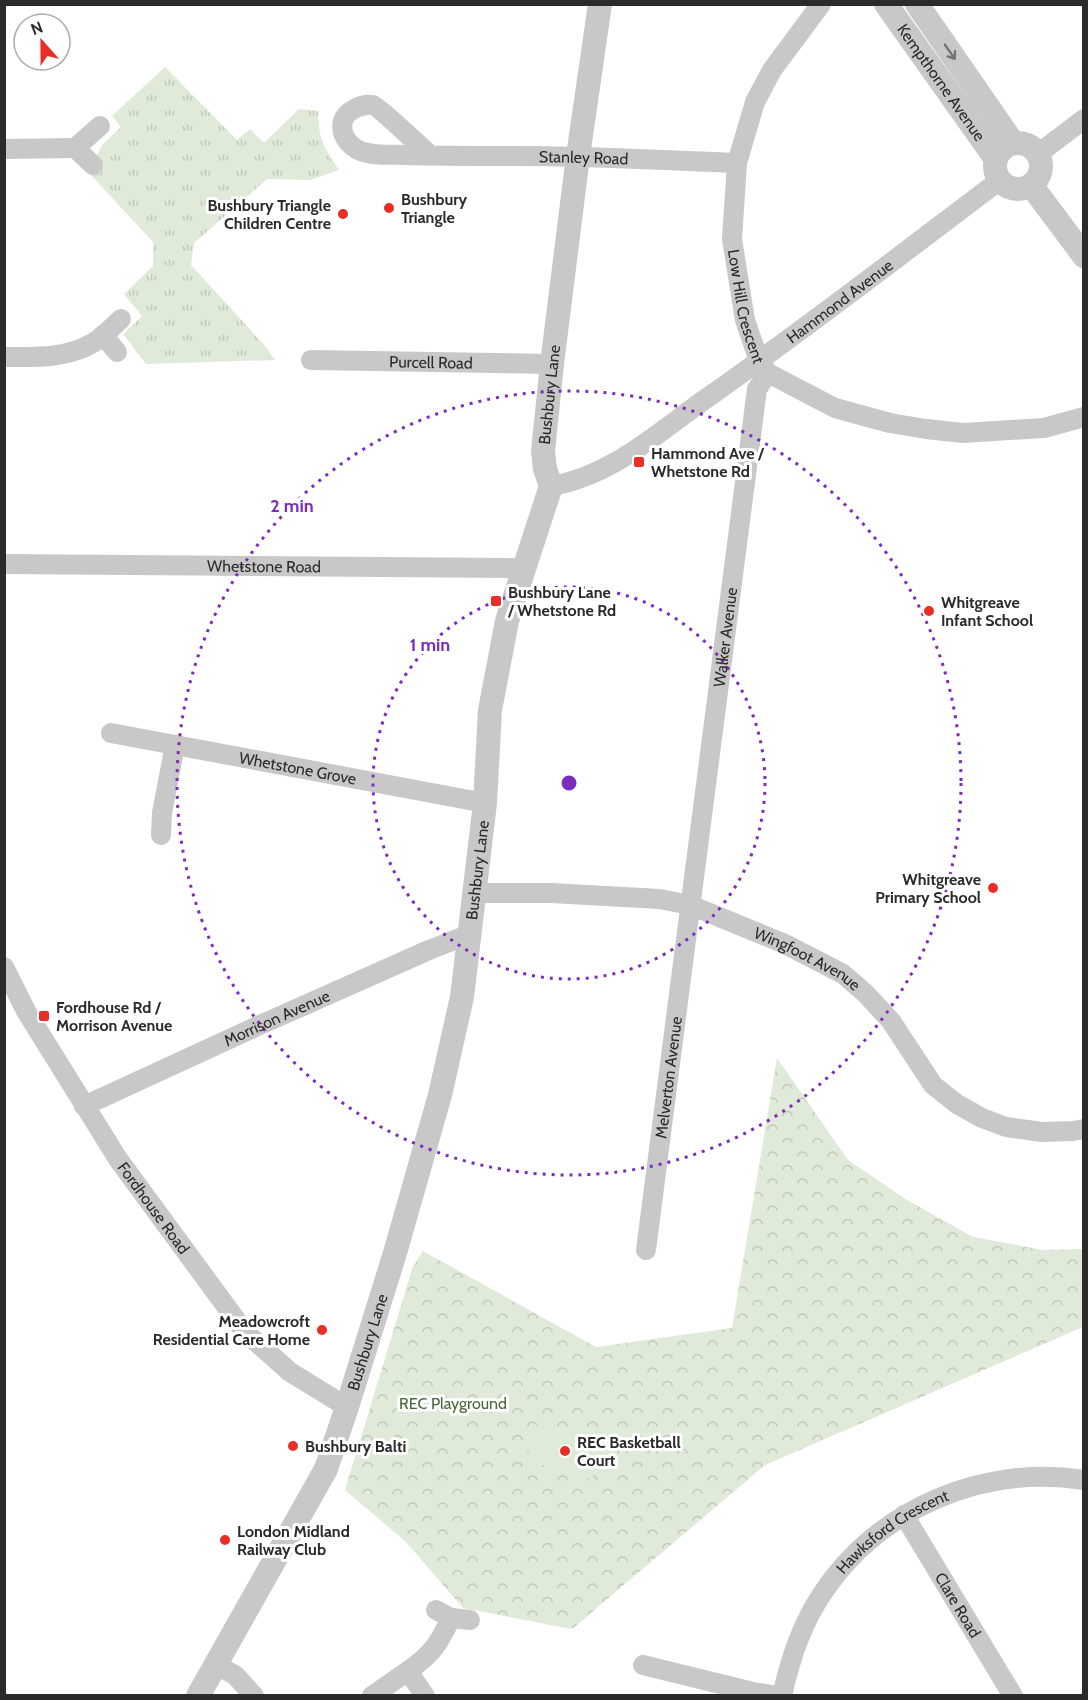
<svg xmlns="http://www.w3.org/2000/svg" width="1088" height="1700" font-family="Cabin,sans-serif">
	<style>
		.grass { fill: url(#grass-tufts) }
		.forest { fill: url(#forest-crowns) }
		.pitch { fill: #e0ead8 }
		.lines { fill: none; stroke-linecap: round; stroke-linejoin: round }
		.minor { stroke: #c8c8c8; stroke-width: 20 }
		.tertiary { stroke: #c8c8c8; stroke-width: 24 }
		.oneway { stroke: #727272 }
		.ring { fill: none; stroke: #7b2cbf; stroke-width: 3; stroke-dasharray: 3 6 }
		.poi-dot { fill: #e92e26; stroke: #fff; stroke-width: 2 }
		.labels { text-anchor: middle; stroke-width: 6; stroke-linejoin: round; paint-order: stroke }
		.street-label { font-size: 16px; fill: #2b2b2b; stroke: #fff }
		.poi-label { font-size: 16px; font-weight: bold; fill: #2b2b2b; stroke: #fff; text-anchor: start }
		.park-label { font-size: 16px; fill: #496838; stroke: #fff }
		.centre { fill: #7b2cbf; stroke: #fff; stroke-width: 3 }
		.ring-label { font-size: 18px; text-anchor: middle; font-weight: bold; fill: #7b2cbf; stroke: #fff; stroke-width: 6; stroke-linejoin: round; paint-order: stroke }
	</style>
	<defs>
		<pattern id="grass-tufts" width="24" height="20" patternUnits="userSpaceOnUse" patternTransform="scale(1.5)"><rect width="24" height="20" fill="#e0ead8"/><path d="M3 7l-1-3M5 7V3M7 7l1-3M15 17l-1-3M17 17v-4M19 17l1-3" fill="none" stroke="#c0c9ba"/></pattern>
		<pattern id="forest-crowns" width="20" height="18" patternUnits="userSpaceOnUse" patternTransform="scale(1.5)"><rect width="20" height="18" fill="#e0ead8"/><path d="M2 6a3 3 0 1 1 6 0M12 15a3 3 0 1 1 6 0" fill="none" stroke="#c0c9ba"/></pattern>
	</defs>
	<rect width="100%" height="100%" fill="#fff"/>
	<path class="grass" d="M165,67L237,140L250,129L264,143L299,109L318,111C319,140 323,146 339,170L310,180L267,179L194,243L191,265L266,347L275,360L146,364L123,334L142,316L124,294L153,266V242L89,173L102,145L121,127L112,116Z"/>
	<polygon class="forest" points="777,1058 848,1160 907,1200 973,1237 1043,1250 1083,1249 1083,1327 765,1465 572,1629 463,1608 406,1542 345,1490 413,1266 423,1251 596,1347 732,1328"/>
	<polygon class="pitch" points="538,1421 604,1441 592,1480 526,1460"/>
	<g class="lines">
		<g class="minor">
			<path id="s1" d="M821,4L772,70L755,102L737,163L732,239L745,320L759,361L768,373L835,408L890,423L926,429L963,433L1044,428L1084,417"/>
			<polyline points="4,149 75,148"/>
			<polyline points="1038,154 1084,119"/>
			<path id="s2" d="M431,156C422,148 379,107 373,105C362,103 346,111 343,121C339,137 353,151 368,153C379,156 392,154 404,155C441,156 477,156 514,156C588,156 663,160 737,163"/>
			<polyline points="93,165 75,148 100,126"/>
			<polyline points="103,335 117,352"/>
			<path d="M4,357C35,357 65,359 93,343C103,337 112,327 121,319"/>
			<path id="s3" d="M311,360L552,364"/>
			<path id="s4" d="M551,486C611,476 656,434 704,400C804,330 902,254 1000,180"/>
			<path id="s5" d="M4,564L524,568"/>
			<path id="s6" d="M111,733L485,803"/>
			<polyline points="161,835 162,813 175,745"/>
			<path id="s7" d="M475,893H551L660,899L690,905L785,944L843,974L865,993L891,1021L933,1085L957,1104L982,1118L1006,1127L1042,1132L1073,1131L1084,1129"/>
			<path id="s8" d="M4,967L26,1011L118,1159L245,1332L290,1372L347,1407"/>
			<path id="s9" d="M84,1106L260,1025L429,950L470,934"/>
			<path id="s10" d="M646,1250L757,389L768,373"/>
			<path id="s11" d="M904,1515L1013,1696"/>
			<polyline points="436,1610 451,1618 470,1620"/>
			<polyline points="216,1665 235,1675 254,1696"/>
			<polyline points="643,1665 753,1692 778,1696"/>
			<path d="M408,1671C433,1653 438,1645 451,1618"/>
			<polyline points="372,1696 408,1671 425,1696"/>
			<path id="s12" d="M782,1696C790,1659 801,1625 822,1594C878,1509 983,1464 1084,1480"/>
		</g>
		<g class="tertiary">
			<path id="s13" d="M886,4L996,159"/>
			<polyline points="917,4 1013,143"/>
			<circle cx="1018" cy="166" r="23"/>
			<polyline points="1031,185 1084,256"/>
			<path id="s14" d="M198,1696L326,1469L347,1407L395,1253L440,1095L462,997L485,803L490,710L507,621L551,486L545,469L543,451L552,364L578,156L600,4"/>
		</g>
	</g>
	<defs><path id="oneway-shaft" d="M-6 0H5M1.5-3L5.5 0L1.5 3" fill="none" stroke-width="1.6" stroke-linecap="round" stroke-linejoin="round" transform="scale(1.5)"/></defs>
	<use class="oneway" href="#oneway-shaft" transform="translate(950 52) rotate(55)"/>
	<g class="ring">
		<circle cx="569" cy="783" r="196"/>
		<circle cx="569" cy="783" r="392"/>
	</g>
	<g class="poi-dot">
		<circle cx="389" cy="208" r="6"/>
		<circle cx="343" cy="214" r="6"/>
		<rect x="633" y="456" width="12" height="12" rx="3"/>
		<rect x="490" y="595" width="12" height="12" rx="3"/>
		<circle cx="929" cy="611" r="6"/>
		<circle cx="993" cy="888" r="6"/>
		<rect x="38" y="1010" width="12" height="12" rx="3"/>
		<circle cx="322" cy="1330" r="6"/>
		<circle cx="293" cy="1446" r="6"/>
		<circle cx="565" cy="1451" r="6"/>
		<circle cx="225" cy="1540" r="6"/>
	</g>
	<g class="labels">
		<g class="street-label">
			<text dy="6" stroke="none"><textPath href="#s13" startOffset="96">Kempthorne Avenue</textPath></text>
			<text dy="6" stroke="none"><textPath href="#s2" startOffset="375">Stanley Road</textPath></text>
			<text dy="6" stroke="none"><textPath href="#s4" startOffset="345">Hammond Avenue</textPath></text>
			<text dy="6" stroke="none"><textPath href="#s1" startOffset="327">Low Hill Crescent</textPath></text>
			<text dy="6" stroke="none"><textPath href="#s3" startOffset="120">Purcell Road</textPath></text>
			<text dy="6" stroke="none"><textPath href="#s14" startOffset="1366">Bushbury Lane</textPath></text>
			<text dy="6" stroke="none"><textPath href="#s5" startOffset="260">Whetstone Road</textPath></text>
			<text dy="6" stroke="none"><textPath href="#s10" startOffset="618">Walker Avenue</textPath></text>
			<text dy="6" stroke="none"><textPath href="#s6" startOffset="190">Whetstone Grove</textPath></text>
			<text dy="6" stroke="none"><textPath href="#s14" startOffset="880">Bushbury Lane</textPath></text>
			<text dy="6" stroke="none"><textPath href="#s7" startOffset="345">Wingfoot Avenue</textPath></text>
			<text dy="6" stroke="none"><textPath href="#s9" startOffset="212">Morrison Avenue</textPath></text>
			<text dy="6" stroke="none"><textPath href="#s10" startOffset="174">Melverton Avenue</textPath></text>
			<text dy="6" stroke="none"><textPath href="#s8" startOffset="284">Fordhouse Road</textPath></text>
			<text dy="6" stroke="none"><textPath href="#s14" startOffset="394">Bushbury Lane</textPath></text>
			<text dy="6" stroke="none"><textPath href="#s12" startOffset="206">Hawksford Crescent</textPath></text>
			<text dy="6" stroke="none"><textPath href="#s11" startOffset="105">Clare Road</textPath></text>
		</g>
		<g class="poi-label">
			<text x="401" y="205">Bushbury<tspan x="401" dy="18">Triangle</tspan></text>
			<text x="331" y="211" text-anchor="end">Bushbury Triangle<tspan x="331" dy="18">Children Centre</tspan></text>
			<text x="651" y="459">Hammond Ave /<tspan x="651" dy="18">Whetstone Rd</tspan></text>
			<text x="508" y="598">Bushbury Lane<tspan x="508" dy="18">/ Whetstone Rd</tspan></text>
			<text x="941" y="608">Whitgreave<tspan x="941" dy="18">Infant School</tspan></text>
			<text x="981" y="885" text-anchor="end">Whitgreave<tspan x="981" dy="18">Primary School</tspan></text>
			<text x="56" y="1013">Fordhouse Rd /<tspan x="56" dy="18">Morrison Avenue</tspan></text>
			<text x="310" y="1327" text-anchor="end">Meadowcroft<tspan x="310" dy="18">Residential Care Home</tspan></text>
			<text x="577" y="1448">REC Basketball<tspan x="577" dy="18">Court</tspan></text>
			<text x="305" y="1452">Bushbury Balti</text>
			<text x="237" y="1537">London Midland<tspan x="237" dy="18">Railway Club</tspan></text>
		</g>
		<g class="park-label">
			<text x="453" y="1409">REC Playground</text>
		</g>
	</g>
	<circle cx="569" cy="783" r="9" class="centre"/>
	<g class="ring-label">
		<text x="292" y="512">2 min</text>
		<text x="430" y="651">1 min</text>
	</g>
	<rect width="1088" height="1700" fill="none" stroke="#2b2b2b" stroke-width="12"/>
	<g transform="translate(42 42) rotate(339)"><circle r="28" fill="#ffffff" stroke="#aaaaaa" stroke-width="1.5"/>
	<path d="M0-4.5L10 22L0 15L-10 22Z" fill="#e92e26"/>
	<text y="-9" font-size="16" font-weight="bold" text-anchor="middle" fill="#2b2b2b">N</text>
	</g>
</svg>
